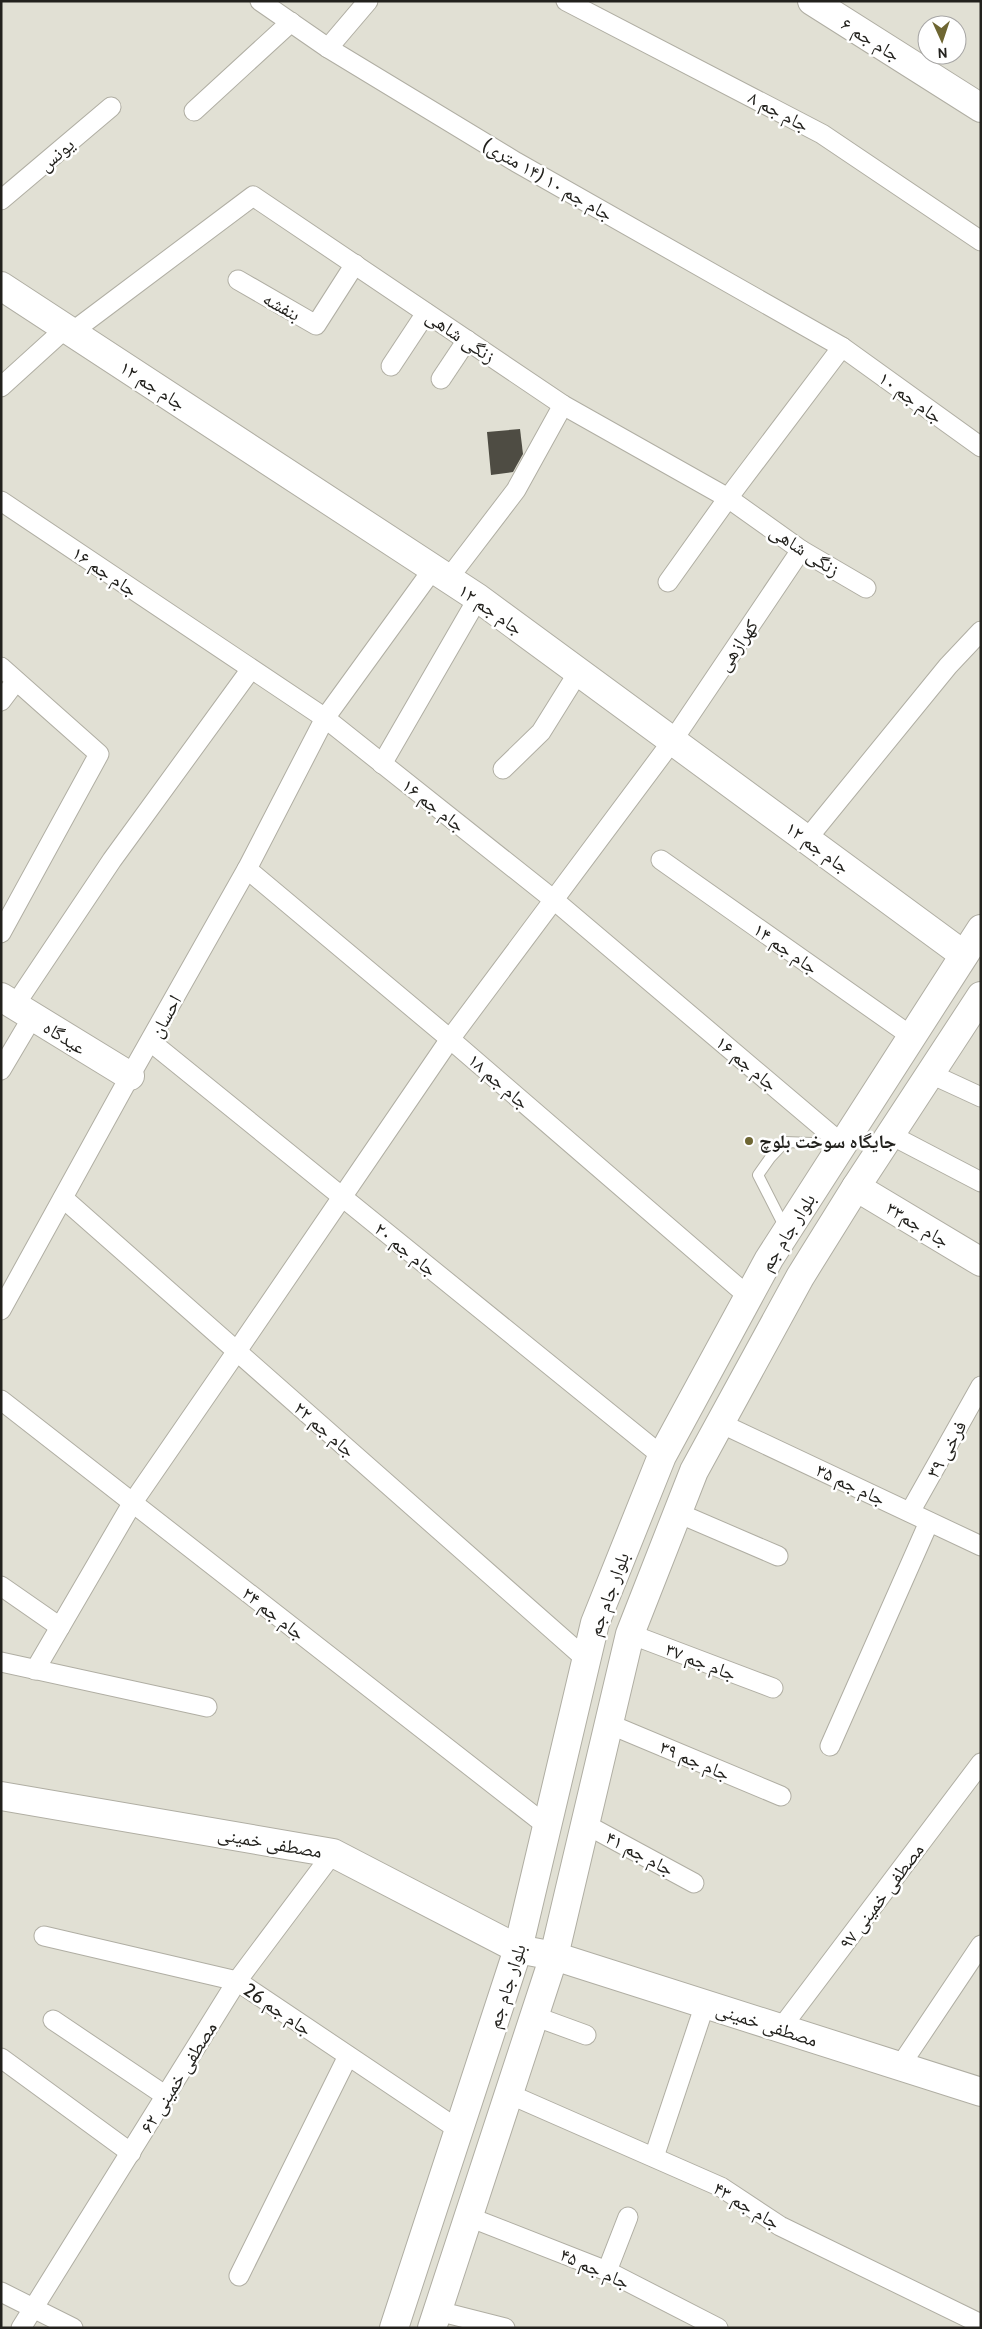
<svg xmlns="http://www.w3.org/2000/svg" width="982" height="2329" font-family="Cabin,'Noto Naskh Arabic',sans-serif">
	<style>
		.building { fill: #4e4c43 }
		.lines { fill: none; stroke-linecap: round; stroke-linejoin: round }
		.lane-casing { stroke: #b0aea3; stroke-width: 12 }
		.street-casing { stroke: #b0aea3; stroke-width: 21 }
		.secondary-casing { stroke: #b0aea3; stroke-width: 30 }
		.lane { stroke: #fff; stroke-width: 10 }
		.street { stroke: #fff; stroke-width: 19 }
		.secondary { stroke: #fff; stroke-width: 28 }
		.poi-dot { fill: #6e6632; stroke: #fff; stroke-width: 2 }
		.labels { text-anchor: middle; stroke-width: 5; stroke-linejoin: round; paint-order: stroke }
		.street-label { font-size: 19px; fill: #22211d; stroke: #fff }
		.poi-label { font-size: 19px; font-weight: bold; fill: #22211d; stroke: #fff; text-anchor: start }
	</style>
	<rect width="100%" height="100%" fill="#e1e0d4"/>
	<polygon class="building" points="520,429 523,454 513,472 491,475 487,432"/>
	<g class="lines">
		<g class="lane-casing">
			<polyline id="lane" points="785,1228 758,1175 770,1158 785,1142 838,1144"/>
		</g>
		<g class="street-casing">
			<g id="street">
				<polyline points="260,1 328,48 516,162 842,347 981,447"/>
				<polyline points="566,1 822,134 981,241"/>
				<polyline points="328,48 368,1"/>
				<polyline points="194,111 291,22"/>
				<polyline points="1,200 111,107"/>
				<polyline points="238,280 316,325 355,264"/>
				<polyline points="72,332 253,196 563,405 728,498 801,550 866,588"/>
				<polyline points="391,366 426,313"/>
				<polyline points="441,379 467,340"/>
				<polyline points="1,387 66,328"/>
				<polyline points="1,501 325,718 554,900 842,1144"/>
				<polyline points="448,579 516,490 563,405"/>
				<polyline points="668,582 728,498 842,347"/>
				<polyline points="1,667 99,754 1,933"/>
				<polyline points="1,701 16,681"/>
				<polyline points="382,764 478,598"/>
				<polyline points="503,769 541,732 579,671"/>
				<polyline points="807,839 948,666 981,631"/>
				<polyline points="661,860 911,1036"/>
				<polyline points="247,869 450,1039 748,1296"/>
				<polyline points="15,1005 112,860 251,669"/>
				<polyline points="151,1042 662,1456"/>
				<polyline points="1,1070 33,1016"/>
				<polyline points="931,1074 981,1097"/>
				<polyline points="891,1135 981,1182"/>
				<polyline points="63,1198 587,1660"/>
				<polyline points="1,1310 130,1076 247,869 325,718 433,569"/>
				<polyline points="1,1400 547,1826"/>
				<polyline points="720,1423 981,1546"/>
				<polyline points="910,1512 981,1386"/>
				<polyline points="678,1513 778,1556"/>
				<polyline points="1,1586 60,1627"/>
				<polyline points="630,1634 773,1688"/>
				<polyline points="1,1662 207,1707"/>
				<polyline points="35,1670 133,1502 237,1351 450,1039 673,740 801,550"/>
				<polyline points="609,1724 781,1796"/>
				<polyline points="830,1746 929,1522"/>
				<polyline points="585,1824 694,1883"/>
				<polyline points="44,1936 237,1981 459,2130"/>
				<polyline points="534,2016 586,2035"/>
				<polyline points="53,2020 166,2096"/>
				<polyline points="781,2028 981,1763"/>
				<polyline points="1,2058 131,2153"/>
				<polyline points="900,2066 981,1945"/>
				<polyline points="509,2094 721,2187 780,2226 981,2324"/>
				<polyline points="654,2157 705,2004"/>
				<polyline points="469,2217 607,2271 718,2328"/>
				<polyline points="607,2271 628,2217"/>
				<polyline points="239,2276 348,2056"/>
				<polyline points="1,2292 73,2328"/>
				<polyline points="438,2311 505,2328"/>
				<polyline points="21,2328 237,1981 333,1853"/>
			</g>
		</g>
		<g class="secondary-casing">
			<g id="secondary">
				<polyline points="812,1 981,108"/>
				<polyline points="1,286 478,598 964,955"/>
				<polyline points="1,997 130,1076"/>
				<polyline points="856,1187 981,1262"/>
				<polyline points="1,1796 333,1853 518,1949 554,1956 981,2092"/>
				<polyline points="394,2328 518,1949 595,1623 662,1456 769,1259 981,929"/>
				<polyline points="432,2328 554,1956 630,1634 694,1471 800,1277 856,1187 981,996"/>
			</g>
		</g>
		<use href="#lane" class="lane"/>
		<use href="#street" class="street"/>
		<use href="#secondary" class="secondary"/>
	</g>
	<circle class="poi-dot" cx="749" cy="1141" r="5"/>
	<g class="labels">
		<g class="street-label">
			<text transform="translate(871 39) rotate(32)" y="7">جام جم ۶</text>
			<text transform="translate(779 111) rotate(28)" y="7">جام جم ۸</text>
			<text transform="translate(56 154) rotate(-40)" y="7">یونس</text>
			<text transform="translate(548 179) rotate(30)" y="7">جام جم ۱۰ (۱۴ متری)</text>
			<text transform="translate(282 306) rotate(29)" y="7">بنفشه</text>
			<text transform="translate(461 336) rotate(34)" y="7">زنگی شاهی</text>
			<text transform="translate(153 385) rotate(33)" y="7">جام جم ۱۲</text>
			<text transform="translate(911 397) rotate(36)" y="7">جام جم ۱۰</text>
			<text transform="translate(805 550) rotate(33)" y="7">زنگی شاهی</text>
			<text transform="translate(105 571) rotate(34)" y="7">جام جم ۱۶</text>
			<text transform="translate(491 609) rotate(35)" y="7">جام جم ۱۲</text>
			<text transform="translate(737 645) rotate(-56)" y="7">کهرازهی</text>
			<text transform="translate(434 805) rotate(38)" y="7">جام جم ۱۶</text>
			<text transform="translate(818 847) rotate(36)" y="7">جام جم ۱۲</text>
			<text transform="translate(786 948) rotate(35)" y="7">جام جم ۱۴</text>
			<text transform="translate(165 1016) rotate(-61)" y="7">احسان</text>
			<text transform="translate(65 1037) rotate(32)" y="7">عیدگاه</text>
			<text transform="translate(747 1063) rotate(40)" y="7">جام جم ۱۶</text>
			<text transform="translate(499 1081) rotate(41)" y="7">جام جم ۱۸</text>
			<text transform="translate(918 1224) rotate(31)" y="7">جام جم۳۳</text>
			<text transform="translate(787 1232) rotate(-58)" y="7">بلوار جام جم</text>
			<text transform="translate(406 1249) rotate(39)" y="7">جام جم ۲۰</text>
			<text transform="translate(325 1429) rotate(41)" y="7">جام جم ۲۲</text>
			<text transform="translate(946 1449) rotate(-61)" y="7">فرخی ۳۹</text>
			<text transform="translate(851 1484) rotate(25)" y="7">جام جم ۳۵</text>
			<text transform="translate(608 1594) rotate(-70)" y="7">بلوار جام جم</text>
			<text transform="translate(274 1613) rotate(38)" y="7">جام جم ۲۴</text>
			<text transform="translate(701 1661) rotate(21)" y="7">جام جم ۳۷</text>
			<text transform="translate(695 1760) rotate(23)" y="7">جام جم ۳۹</text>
			<text transform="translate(270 1842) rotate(10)" y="7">مصطفی خمینی</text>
			<text transform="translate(640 1853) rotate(28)" y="7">جام جم ۴۱</text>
			<text transform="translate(881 1896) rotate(-53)" y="7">مصطفی خمینی ۹۷</text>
			<text transform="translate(506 1986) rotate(-72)" y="7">بلوار جام جم</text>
			<text transform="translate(278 2009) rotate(34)" y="7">جام جم 26</text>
			<text transform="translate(767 2024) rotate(18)" y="7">مصطفی خمینی</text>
			<text transform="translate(178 2077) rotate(-58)" y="7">مصطفی خمینی ۶۲</text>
			<text transform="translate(747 2205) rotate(31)" y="7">جام جم ۴۳</text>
			<text transform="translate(595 2268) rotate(24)" y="7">جام جم ۴۵</text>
		</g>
		<g class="poi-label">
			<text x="759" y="1148">جایگاه سوخت بلوچ</text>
		</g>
	</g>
	<rect width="982" height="2329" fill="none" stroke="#22211d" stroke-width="5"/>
	<g transform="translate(942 40) rotate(177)"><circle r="24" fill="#ffffff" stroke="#a7a6a5"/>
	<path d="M0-4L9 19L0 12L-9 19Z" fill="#6e6632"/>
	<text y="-8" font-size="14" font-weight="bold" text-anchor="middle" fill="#22211d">N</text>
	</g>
</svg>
